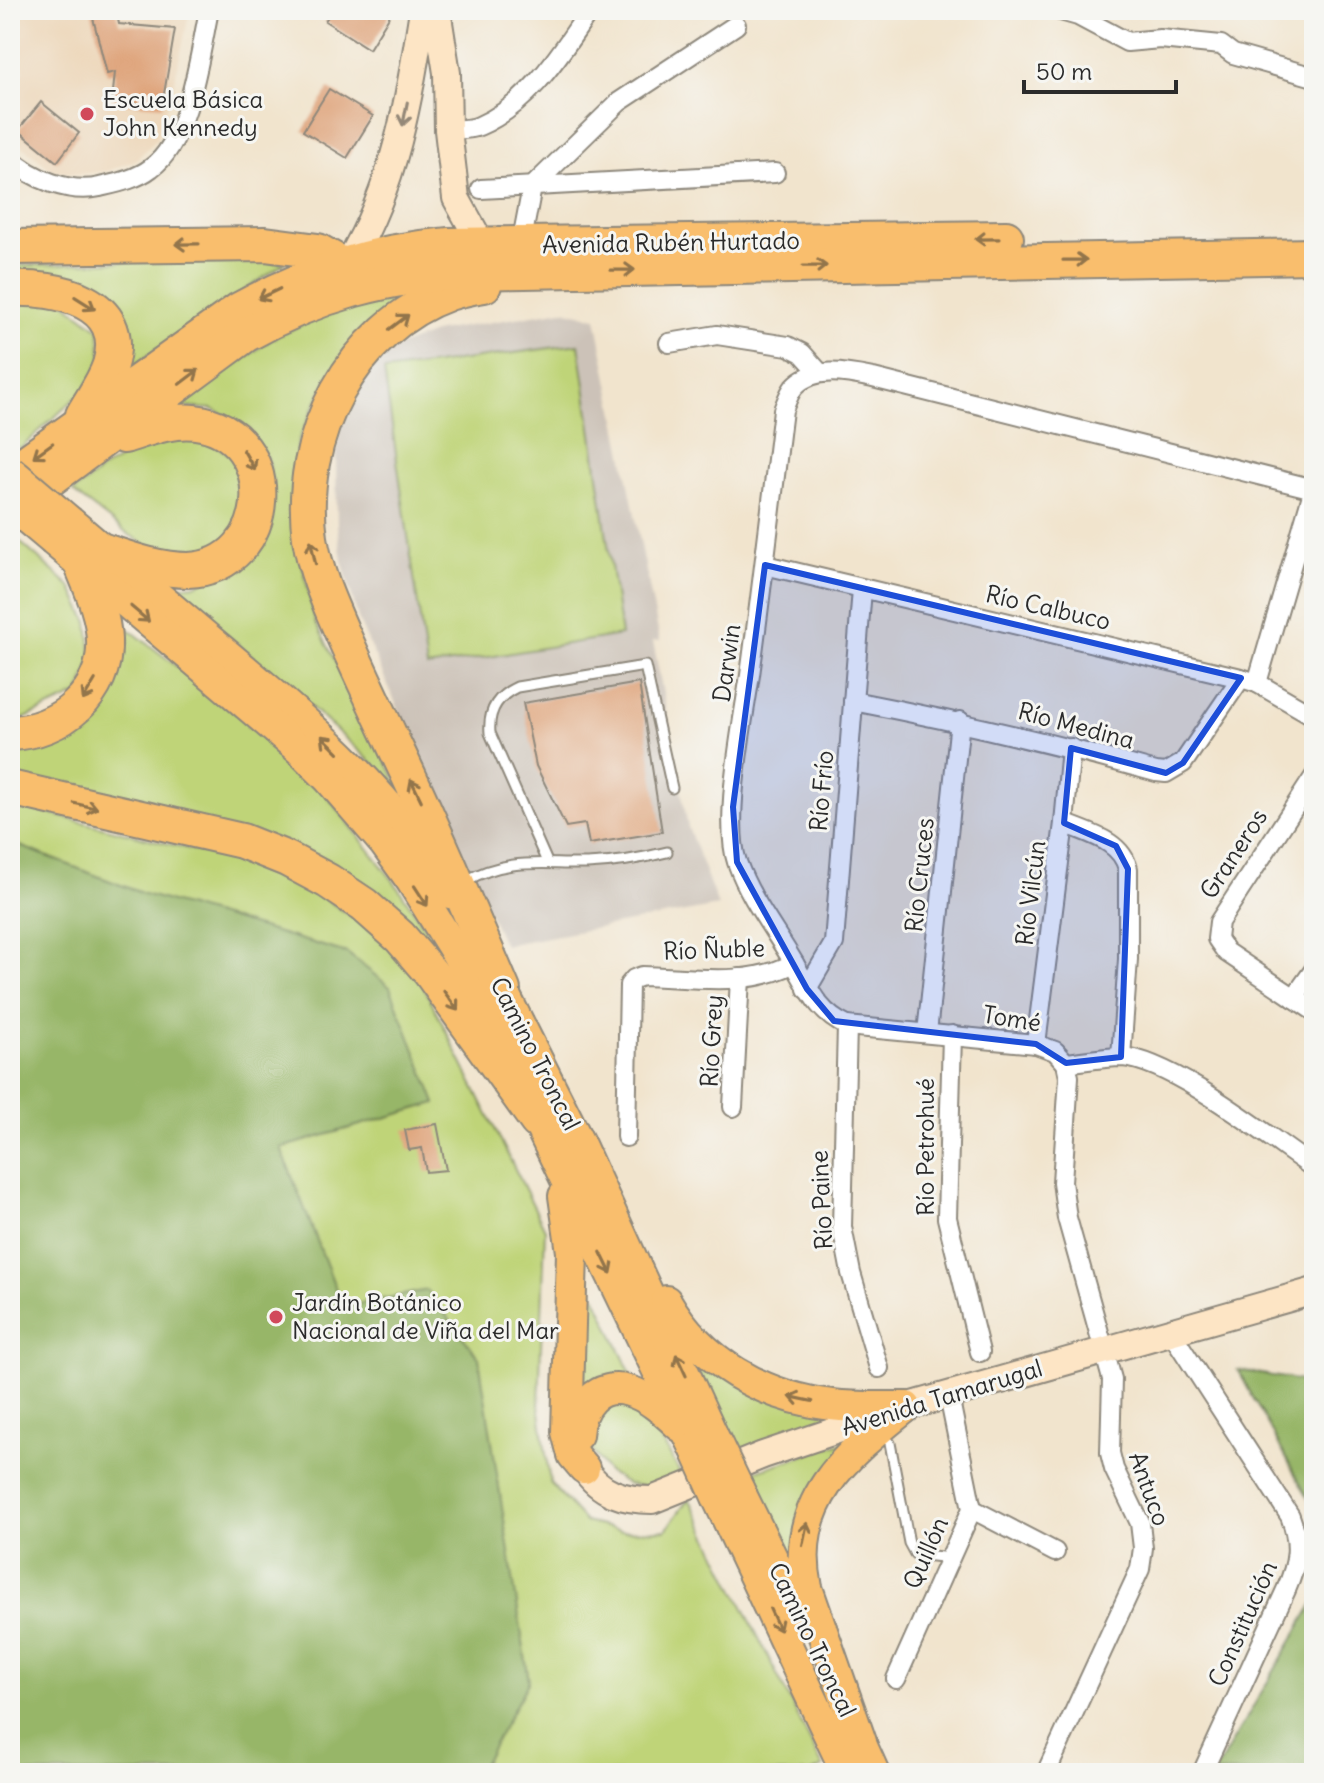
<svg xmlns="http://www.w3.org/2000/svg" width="1324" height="1783" font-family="Delius,sans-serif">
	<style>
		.built { fill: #edd7ba }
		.industrial { fill: #ccc2b8 }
		.green { fill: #bfd478; stroke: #758052; stroke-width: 2 }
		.forest { fill: #97b668; stroke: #61704a; stroke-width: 2 }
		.building { fill: #dfa57d }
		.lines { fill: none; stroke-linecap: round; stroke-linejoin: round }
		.lane-casing { stroke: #8e887c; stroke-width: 13 }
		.street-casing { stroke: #8e887c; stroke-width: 22 }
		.secondary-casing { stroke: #8e887c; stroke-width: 30 }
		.primary-casing { stroke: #8e887c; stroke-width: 34 }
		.highway-casing { stroke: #8e887c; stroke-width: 38 }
		.lane { stroke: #fff; stroke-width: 9 }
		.street { stroke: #fff; stroke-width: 18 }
		.secondary { stroke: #fde5c5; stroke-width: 26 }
		.primary { stroke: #f9be6d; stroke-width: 30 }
		.highway { stroke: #f9be6d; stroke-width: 34 }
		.primary-bridge-casing { stroke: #8e887c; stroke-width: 34; stroke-linecap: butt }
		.primary-bridge { stroke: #f9be6d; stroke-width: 30 }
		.oneway { stroke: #948878 }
		.oneway2 { stroke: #92744c }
		.marked { fill: #1d4ed8; fill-opacity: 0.2; stroke: #1d4ed8; stroke-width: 6; stroke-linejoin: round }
		.poi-dot { fill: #d1495b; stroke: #f6f6f2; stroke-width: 3 }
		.labels { text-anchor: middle; stroke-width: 6; stroke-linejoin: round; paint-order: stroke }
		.poi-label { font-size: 24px; fill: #2b2b2b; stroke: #f6f6f2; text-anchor: start }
		.street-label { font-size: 24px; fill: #2b2b2b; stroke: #f6f6f2 }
	</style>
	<rect width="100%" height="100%" fill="#f6f6f2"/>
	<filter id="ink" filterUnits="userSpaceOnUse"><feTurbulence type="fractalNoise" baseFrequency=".0125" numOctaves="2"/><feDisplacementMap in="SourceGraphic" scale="16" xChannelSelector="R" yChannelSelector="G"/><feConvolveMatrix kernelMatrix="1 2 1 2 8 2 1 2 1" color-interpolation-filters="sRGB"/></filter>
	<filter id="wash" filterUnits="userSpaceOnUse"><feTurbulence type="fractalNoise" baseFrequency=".006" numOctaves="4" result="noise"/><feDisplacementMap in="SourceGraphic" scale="32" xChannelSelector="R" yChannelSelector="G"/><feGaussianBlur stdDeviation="1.8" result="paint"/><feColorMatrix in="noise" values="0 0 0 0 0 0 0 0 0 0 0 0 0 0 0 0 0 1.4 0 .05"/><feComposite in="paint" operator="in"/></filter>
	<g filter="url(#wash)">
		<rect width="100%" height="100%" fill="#f1e4cd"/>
		<polygon class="built" points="10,10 190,10 175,79 157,139 136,160 108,171 80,174 53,171 10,136 10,91 24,71 10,57"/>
		<polygon class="industrial" points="563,310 596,318 660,641 653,641 688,827 718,906 504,945 359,621 342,560 337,525 336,456 342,418 359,384 385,356 402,345 439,331"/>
		<g class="green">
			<polygon points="219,258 285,263 121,374 85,285 56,273 10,275 10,266"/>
			<polygon points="448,284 331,371 298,441 293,494 300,554 315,621 399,787 292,690 170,587 195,585 249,560 268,533 273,500 269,462 249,429 213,409 175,407 275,337 342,306"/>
			<polygon points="10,301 62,301 99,329 102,360 85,389 20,449 10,440"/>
			<polygon points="579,344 621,635 427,667 384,371"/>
			<polygon points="198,433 240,462 245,519 216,550 167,558 125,532 73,492 106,467 142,446"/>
			<polygon points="11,534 71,587 88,622 92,659 79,694 10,725"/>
			<polygon points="108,613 274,742 321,788 395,883 430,935 464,994 352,880 10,776 10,747 44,745 79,720"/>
			<polygon points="10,804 229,859 295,879 381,936 423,985 545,1229 539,1405 550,1483 585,1522 622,1531 666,1530 689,1498 823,1767 811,1773 10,1773"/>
			<polygon points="583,1269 635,1383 578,1400"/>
			<polygon points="681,1334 845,1416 737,1453"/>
			<polygon points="617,1403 642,1406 681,1474 652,1487 627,1484 607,1471 591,1449 589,1417 600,1404"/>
			<polygon points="857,1438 794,1562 750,1473"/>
		</g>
		<g class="forest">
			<polygon points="10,842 144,894 347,953 390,987 436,1103 281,1148 343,1307 427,1290 479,1358 529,1681 478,1773 10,1773"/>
			<polygon points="1238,1370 1314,1383 1314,1509"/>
			<polygon points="1314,1603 1314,1773 1214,1773"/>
		</g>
		<g id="blocks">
			<g class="building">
				<polygon points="91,10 116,10 119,24 175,29 162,106 112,102 115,72 107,74"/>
				<polygon points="332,10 393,10 369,49 325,21"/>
				<polygon points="329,89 373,116 347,158 303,131"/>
				<polygon points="41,102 79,133 57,162 18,130"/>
				<polygon points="639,683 662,832 589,844 585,824 566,827 536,766 523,703"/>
				<polygon points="437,1124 446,1170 426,1172 422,1148 409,1150 405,1130"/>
			</g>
		</g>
	</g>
	<g filter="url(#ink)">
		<use href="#blocks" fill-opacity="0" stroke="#8e887c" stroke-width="2"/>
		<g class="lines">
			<g class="lane-casing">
				<g id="lane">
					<path d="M547,862L490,733C488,711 497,696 517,687L645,666L672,788"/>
					<path d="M465,881C510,857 539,865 587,864C614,863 640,859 667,852"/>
					<polyline points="890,1443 909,1543 915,1554 950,1558"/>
				</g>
			</g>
			<g class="street-casing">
				<g id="street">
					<polyline points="1057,10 1078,16 1127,42 1160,39 1221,45 1233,54 1314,77"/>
					<path d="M448,130C458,129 470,130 479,126C530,104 560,54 590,10"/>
					<path d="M10,158C32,179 70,194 100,187C117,183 137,179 151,168C189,142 200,53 209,10"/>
					<polyline points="481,189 775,173"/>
					<polyline points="521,245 532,187 619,102 736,25"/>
					<polyline points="669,343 717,335 788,346 802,353 820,373"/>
					<path d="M1314,489L873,378C849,373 813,365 794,387C789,393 786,403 783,410C772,499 762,587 750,675C743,721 723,821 737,862C750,899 775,930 794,963C809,989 818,1013 847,1026L1036,1044L1055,1051L1066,1063C1084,1061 1104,1057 1122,1057C1172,1060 1270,1138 1314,1168"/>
					<polyline points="765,565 1241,678 1257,683 1314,716"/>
					<polyline points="1257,683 1314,488"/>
					<path d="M853,701C956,721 1056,744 1156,772L1166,773L1183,763L1241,678"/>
					<polyline points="1314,777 1219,922 1217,939 1226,952 1314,1011"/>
					<path d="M1064,823C1089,834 1121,840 1128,869V959L1121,1057"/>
					<polyline points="807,989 834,943 862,589"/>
					<polyline points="1294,998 1314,970"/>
					<polyline points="847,1026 842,1227 851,1273 879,1368"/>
					<polyline points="927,1033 960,721"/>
					<polyline points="952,1035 947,1218 980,1352"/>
					<polyline points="1036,1044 1064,823 1071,748"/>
					<polyline points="733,1107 740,978"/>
					<path d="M626,1137L629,985L634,979L642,976C691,977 749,988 794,963"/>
					<path d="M1171,1332L1290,1516C1301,1544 1298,1563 1286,1590L1202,1773"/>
					<polyline points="972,1509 1055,1552"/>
					<polyline points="896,1679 972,1509 949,1396"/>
					<polyline points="1046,1773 1140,1569 1143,1548 1140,1523 1114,1469 1110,1453 1112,1379 1067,1218 1062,1182 1069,1077 1066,1063"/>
				</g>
			</g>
			<g class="secondary-casing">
				<g id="secondary">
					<polyline points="437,10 447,73 448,130 456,198 482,245"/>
					<path d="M349,262C396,184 409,98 423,10"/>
					<path d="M584,1468C600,1493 623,1500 652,1500L763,1455L906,1407L1314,1291"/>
				</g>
			</g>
			<g class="primary-casing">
				<g id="primary">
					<path d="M70,522C124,568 178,613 232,659C315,728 396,798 450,893"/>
					<polyline points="54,541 299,749 329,779 385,844 411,880 457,954 476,993 695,1448"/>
					<polyline points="492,970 580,1145 713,1436"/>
					<polyline points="564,1196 572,1252 567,1432 573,1455 584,1468"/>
					<path d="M666,1301C701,1362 763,1397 832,1405C856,1408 882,1407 906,1407"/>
					<path d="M577,1435C579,1406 597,1382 629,1391C648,1396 666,1413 680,1426"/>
					<polyline points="738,1488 802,1619"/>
					<polyline points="718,1499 847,1773"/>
					<polyline points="852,1724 874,1773"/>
					<path d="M861,1742L807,1588C789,1502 845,1456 906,1407"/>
				</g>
			</g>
			<g class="highway-casing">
				<g id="highway">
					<polyline points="10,247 265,244 318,251 341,264"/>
					<path d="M484,285C472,287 460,289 449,293C351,328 296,439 310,538C315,571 328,600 341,630C359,671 378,711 397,751C435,830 469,910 503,990"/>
					<path d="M10,289C56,287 129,300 110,365C104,383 92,399 83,415"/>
					<path d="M10,474L239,310C308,273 371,251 449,245L1006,238"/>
					<path d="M11,508L245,335C317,294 389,275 471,272L1314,256"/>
					<path d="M104,551C131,560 159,570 188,570C277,567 284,433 195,422C171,419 147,429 124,436"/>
					<path d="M10,733C60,732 107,693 104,640C103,613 91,588 81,563"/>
					<polyline points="10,788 242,841 287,859 328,881 364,905 400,937 430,972 537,1121"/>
				</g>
			</g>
			<use href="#lane" class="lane"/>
			<use href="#street" class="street"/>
			<use href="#secondary" class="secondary"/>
			<use href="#primary" class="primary"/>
			<use href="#highway" class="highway"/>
			<g class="primary-bridge-casing">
				<g id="primary-bridge">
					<polyline points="10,471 70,522"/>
					<polyline points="10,504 54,541"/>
					<polyline points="713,1436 738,1488"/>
					<polyline points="695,1448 718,1499"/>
				</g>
			</g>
			<use href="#primary-bridge" class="primary-bridge"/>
		</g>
		<defs><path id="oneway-shaft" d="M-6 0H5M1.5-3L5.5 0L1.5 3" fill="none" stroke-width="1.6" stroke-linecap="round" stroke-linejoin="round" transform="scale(2)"/></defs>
		<use class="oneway" href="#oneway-shaft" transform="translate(405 114) rotate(101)"/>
		<g class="oneway2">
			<use href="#oneway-shaft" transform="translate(987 239) rotate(179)"/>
			<use href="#oneway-shaft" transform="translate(187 244) rotate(179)"/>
			<use href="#oneway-shaft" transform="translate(1075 260) rotate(-1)"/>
			<use href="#oneway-shaft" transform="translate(815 266) rotate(-1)"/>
			<use href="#oneway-shaft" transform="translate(623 270) rotate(-1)"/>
			<use href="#oneway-shaft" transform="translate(269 294) rotate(154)"/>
			<use href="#oneway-shaft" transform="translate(85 303) rotate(32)"/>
			<use href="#oneway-shaft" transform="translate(399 322) rotate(-37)"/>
			<use href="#oneway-shaft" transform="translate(189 377) rotate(-37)"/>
			<use href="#oneway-shaft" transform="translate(43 450) rotate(144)"/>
			<use href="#oneway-shaft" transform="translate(249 460) rotate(60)"/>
			<use href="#oneway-shaft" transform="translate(313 552) rotate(-102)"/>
			<use href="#oneway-shaft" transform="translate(140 614) rotate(40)"/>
			<use href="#oneway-shaft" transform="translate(89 690) rotate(121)"/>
			<use href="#oneway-shaft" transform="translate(330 744) rotate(-135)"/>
			<use href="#oneway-shaft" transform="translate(416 790) rotate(-116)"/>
			<use href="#oneway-shaft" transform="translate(86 806) rotate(13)"/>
			<use href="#oneway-shaft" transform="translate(421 896) rotate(57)"/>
			<use href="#oneway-shaft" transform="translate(451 1001) rotate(54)"/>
			<use href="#oneway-shaft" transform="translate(606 1263) rotate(64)"/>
			<use href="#oneway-shaft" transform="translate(681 1365) rotate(-115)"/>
			<use href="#oneway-shaft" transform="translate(801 1399) rotate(-168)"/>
			<use href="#oneway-shaft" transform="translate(805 1534) rotate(-78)"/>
			<use href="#oneway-shaft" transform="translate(775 1620) rotate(65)"/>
		</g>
	</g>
	<path class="marked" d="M765,565L1241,678L1183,763L1166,773L1071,748L1064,823L1116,846L1128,869L1121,1057L1066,1063L1036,1044L834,1021L807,989L737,862L733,807Z"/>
	<g class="poi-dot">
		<circle cx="87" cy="114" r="8"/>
		<circle cx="276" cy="1317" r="8"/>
	</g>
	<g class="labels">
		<g class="poi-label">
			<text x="103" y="108">Escuela Básica<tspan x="103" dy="28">John Kennedy</tspan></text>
			<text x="292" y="1311">Jardín Botánico<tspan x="292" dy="28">Nacional de Viña del Mar</tspan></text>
		</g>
		<g class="street-label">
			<text transform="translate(671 243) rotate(-1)" y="8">Avenida Rubén Hurtado</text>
			<text transform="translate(1048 608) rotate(13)" y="8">Río Calbuco</text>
			<text transform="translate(727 663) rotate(-82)" y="8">Darwin</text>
			<text transform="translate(1076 726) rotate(15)" y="8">Río Medina</text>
			<text transform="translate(822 791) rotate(-85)" y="8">Río Frío</text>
			<text transform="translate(1234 854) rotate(-57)" y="8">Graneros</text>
			<text transform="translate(920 875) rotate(-84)" y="8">Río Cruces</text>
			<text transform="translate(1031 893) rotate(-83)" y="8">Río Vilcún</text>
			<text transform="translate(714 950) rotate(-2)" y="8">Río Ñuble</text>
			<text transform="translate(1012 1019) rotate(9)" y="8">Tomé</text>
			<text transform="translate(712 1041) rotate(-87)" y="8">Río Grey</text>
			<text transform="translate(535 1054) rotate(63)" y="8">Camino Troncal</text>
			<text transform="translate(926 1147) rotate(-90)" y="8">Río Petrohué</text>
			<text transform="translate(822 1200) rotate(-93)" y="8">Río Paine</text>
			<text transform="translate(942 1398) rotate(-17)" y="8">Avenida Tamarugal</text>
			<text transform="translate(1149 1489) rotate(70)" y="8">Antuco</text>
			<text transform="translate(926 1553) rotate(-66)" y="8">Quillón</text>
			<text transform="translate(1243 1624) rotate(-66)" y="8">Constitución</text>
			<text transform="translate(812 1640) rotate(64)" y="8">Camino Troncal</text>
		</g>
	</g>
	<rect width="1324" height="1783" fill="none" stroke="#f6f6f2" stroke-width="40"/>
	<path d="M1024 80v12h152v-12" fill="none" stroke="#2b2b2b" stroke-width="4"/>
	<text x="1036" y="80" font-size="24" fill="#2b2b2b" stroke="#f6f6f2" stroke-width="6" paint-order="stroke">50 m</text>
</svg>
